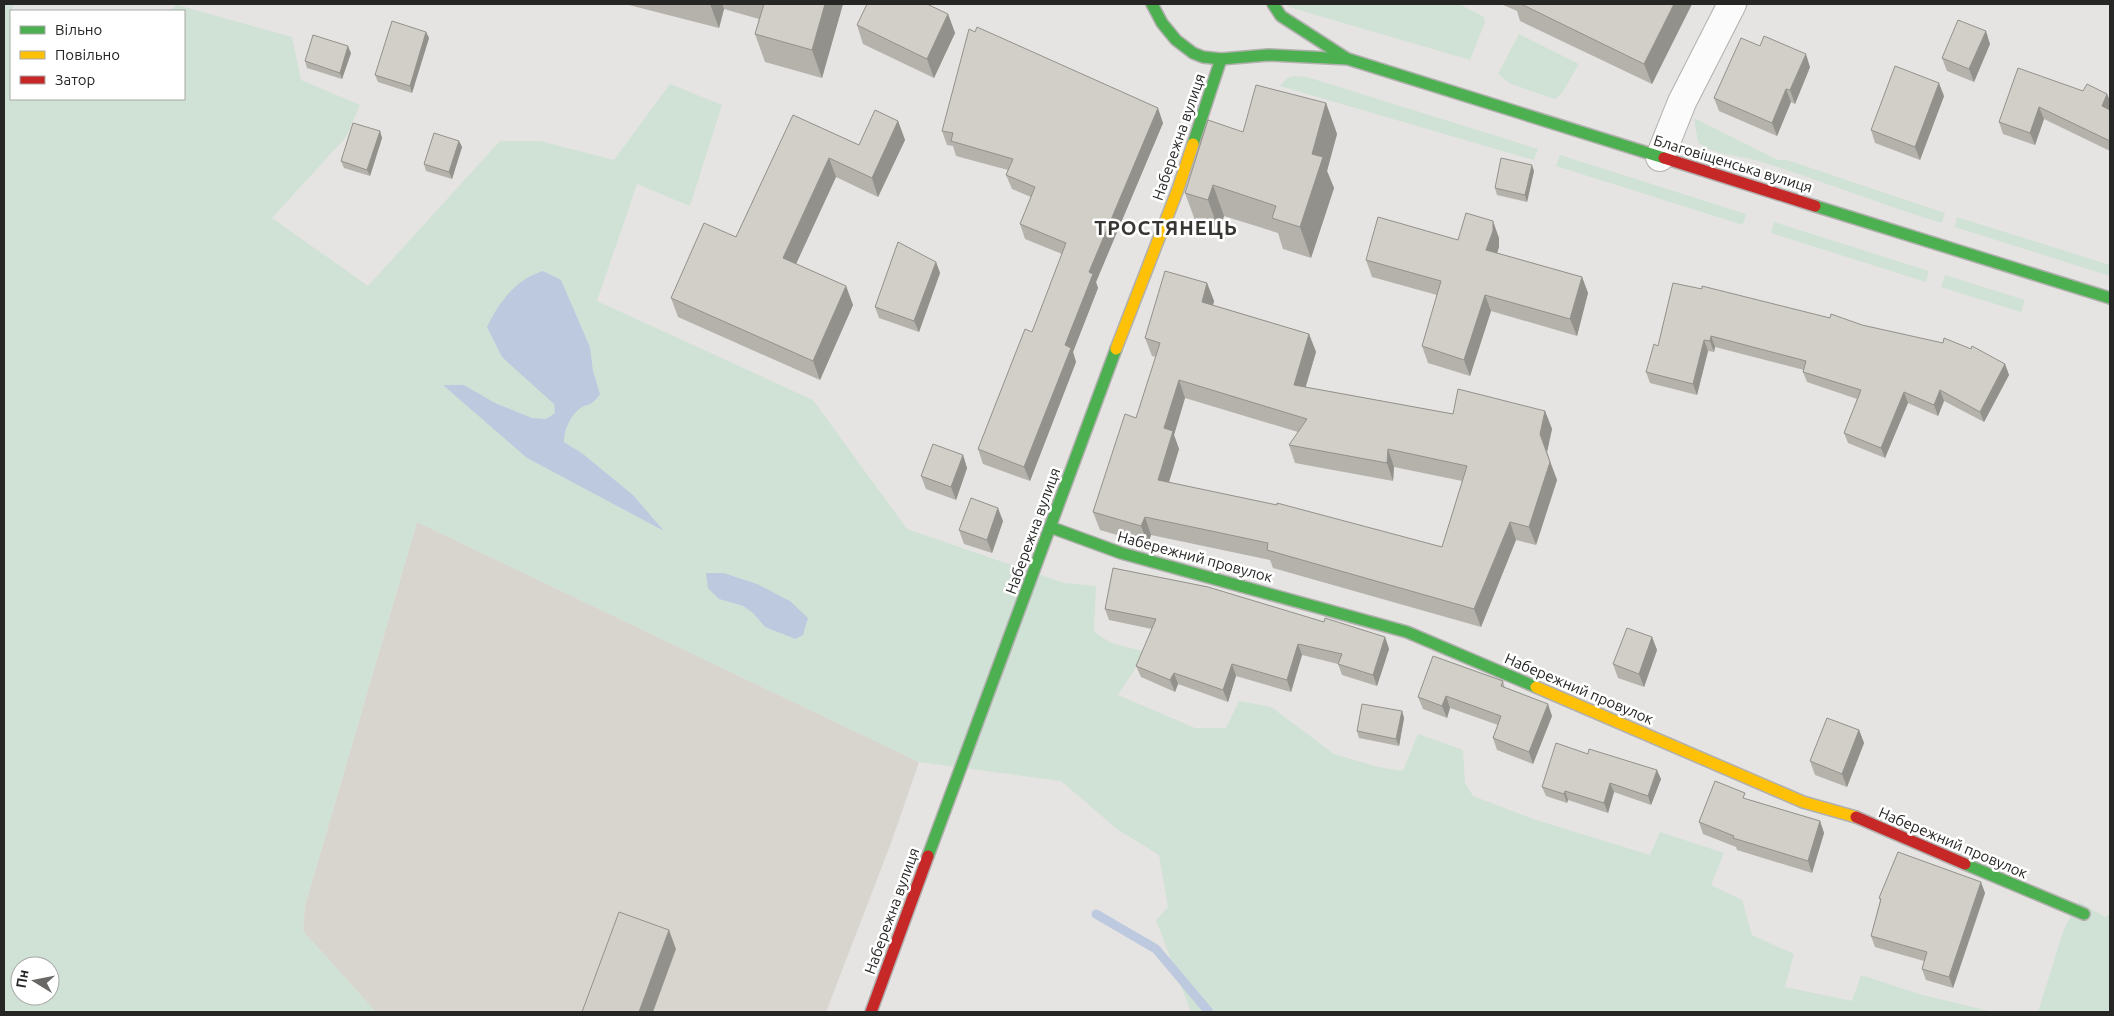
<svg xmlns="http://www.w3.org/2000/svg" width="2114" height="1016" font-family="Ubuntu,sans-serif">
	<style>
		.built { fill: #d7d5ce }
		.green { fill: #d0e1d5; fill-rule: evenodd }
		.water { fill: #bcc9de }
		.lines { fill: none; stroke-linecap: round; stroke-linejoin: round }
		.stream { stroke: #bcc9de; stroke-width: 9 }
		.street-casing { stroke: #b1b0ae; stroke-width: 30 }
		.fast-casing { stroke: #b1b0ae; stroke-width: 14 }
		.slow-casing { stroke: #b1b0ae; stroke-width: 14 }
		.jam-casing { stroke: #b1b0ae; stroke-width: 14 }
		.street { stroke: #fbfbfb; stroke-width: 28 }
		.fast { stroke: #4caf50; stroke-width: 11 }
		.slow { stroke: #ffc107; stroke-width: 11 }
		.jam { stroke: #c62828; stroke-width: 11 }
		.wall { fill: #b4b2ab; fill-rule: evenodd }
		.shaded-wall { fill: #92918b }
		.building { fill: #d1cfc7; stroke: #92918b; fill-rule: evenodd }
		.labels { text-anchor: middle; stroke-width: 5; stroke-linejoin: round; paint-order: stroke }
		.street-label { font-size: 15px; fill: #262624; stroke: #fff }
		.district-label { font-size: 20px; font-weight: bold; letter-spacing: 1px; fill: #373633; stroke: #fff }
	</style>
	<rect width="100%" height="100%" fill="#e5e4e2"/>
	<polygon class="built" points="417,522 919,762 891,843 826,1012 376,1012 303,931 305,906"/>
	<g class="green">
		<path d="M4,4H14L12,10L17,11H11V99H184V11H169L177,5L292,37L301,80L360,105L346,137L272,218L368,286L500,141H540L614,160L670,84L722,105L690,206L637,184L597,301L813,400L907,529L1064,583L1096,586L1094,632L1111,643L1143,651L1135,669L1118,695L1195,728H1226L1239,701L1271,707L1334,754L1378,767L1403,771L1418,734L1463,750L1465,783L1473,796L1533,819L1650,855L1660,832L1724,853L1711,885L1742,900L1752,935L1794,954L1785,987L1852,1001L1861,975L1919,994L1993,1012H1191L1156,920L1168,907L1159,855L1117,829L1061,781L919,762L417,522L305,906L303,931L376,1012H4ZM561,280L590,347L593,371L600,394C590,409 587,402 578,410C569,419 564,430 564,442L583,454L633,495L662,530L527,458L444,385H464L495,403L532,418L546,419L555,413L554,404L539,388ZM706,573C735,570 764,589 790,601L795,639L765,627L753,613L742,606L719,599ZM20,966H50V996H20Z"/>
		<polygon points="1287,4 1459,4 1484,17 1485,22 1470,60 1289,7"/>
		<polygon points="1519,34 1579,64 1562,93 1555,99 1511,84 1498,74"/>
		<polygon points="1293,76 1307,77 1538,149 1534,160 1280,86 1286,79"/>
		<path d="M1694,118L1778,160H1787L1945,213L1942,223C1879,204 1818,179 1755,160C1736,155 1713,155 1698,142Z"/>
		<polygon points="1560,155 1746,214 1743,225 1556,166"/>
		<polygon points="1957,217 2110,265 2110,276 1955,227"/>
		<polygon points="1774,222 1929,271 1926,282 1771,233"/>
		<polygon points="1945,275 2025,300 2021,312 1941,287"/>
		<polygon points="2079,902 2105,917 2110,914 2110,1012 2038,1012 2064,929"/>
	</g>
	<g class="water">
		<path d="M543,271L561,280L590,347L593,371L600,394C590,409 587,402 578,410C569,419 564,430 564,442L583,454L633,495L664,531L527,458L443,385H464L495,403L532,418L546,419L555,413L554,404L502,357L487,327C499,302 516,279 543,271Z"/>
		<polygon points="706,573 724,573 757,584 790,601 808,618 803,635 795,639 765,627 753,613 743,606 719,599 708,588"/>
	</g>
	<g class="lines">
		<polyline class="stream" points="1096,914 1156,949 1209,1012"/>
		<g class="street-casing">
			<polyline id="street" points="1660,157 1682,102 1732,4"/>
		</g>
		<g class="fast-casing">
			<g id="fast">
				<polyline points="1152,4 1162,23 1176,40 1193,53 1203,57 1221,59 1268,55 1348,59 1664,158"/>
				<polyline points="1273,4 1281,16 1346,58"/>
				<polyline points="1193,144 1221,59"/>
				<polyline points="1815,206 2110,298"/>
				<polyline points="1050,527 1121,553 1407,632 1536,687"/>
				<polyline points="928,856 1116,349"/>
				<polyline points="1965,864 2084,914"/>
			</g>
		</g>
		<g class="slow-casing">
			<g id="slow">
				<polyline points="1116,349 1178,189 1193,144"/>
				<polyline points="1536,687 1803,802 1856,817"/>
			</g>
		</g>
		<g class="jam-casing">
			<g id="jam">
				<polyline points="1664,158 1815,206"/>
				<polyline points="1856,817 1965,864"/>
				<polyline points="871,1012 928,856"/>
			</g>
		</g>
		<use href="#street" class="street"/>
		<use href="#fast" class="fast"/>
		<use href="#slow" class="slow"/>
		<use href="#jam" class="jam"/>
	</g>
	<g class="wall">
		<polygon points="625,4 843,4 822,78 765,62 755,34 759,19 724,9 719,28"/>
		<polygon points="1501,4 1692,4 1652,84 1520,21 1517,11"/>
		<polygon points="948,14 955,33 934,78 863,44 857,25"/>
		<polygon points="426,32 429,38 412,93 378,82 375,75"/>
		<polygon points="1990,44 1974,82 1947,71 1942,58"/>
		<polygon points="351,53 342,79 307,68 305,61"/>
		<polygon points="1810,67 1795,104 1791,102 1777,136 1719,111 1714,98"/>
		<polygon points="2083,91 2107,94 2110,101 2110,151 2044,119 2035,145 2003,134 1999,122"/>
		<polygon points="1944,96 1920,160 1875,143 1871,130"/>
		<polygon points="1326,103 1337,134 1327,171 1334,188 1311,258 1283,249 1278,233 1224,216 1219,231 1196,223 1185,193 1243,132"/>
		<polygon points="793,115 859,145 898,121 905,140 878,197 836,177 796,264 846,286 853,305 820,380 678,317 671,298 736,237"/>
		<polygon points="1163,123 1096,282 1098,288 1073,352 1076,362 1030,481 983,464 978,449 1032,332 1062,254 1025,239 1020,224 1031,197 1012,189 1006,175 1008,170 956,156 953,146 947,145 942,131"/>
		<polygon points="380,131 382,138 370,176 344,168 341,161"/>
		<polygon points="459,141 462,147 452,179 426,171 424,164"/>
		<polygon points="1534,171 1527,202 1497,195 1495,188"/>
		<polygon points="1499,238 1499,247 1497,253 1582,277 1588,293 1577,336 1491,311 1470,376 1428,363 1422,346 1437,295 1372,277 1366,260"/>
		<polygon points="936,262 940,273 919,332 879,318 875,307"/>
		<path d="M1207,283L1214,301L1213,305L1309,334L1316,352L1305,387L1453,414L1545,411L1552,429L1547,452L1557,480L1536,545L1516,540L1481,627L1273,568L1270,560L1151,535L1148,544L1100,530L1093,512L1136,418L1156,357L1152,356L1145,338ZM1185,398L1298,432L1289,445L1295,463L1393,481L1394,467L1462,481L1442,547L1169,482L1179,449L1174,435Z"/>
		<polygon points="1673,283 1830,318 1862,325 2005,364 2009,375 1984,422 1944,401 1938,416 1908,403 1885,458 1848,443 1844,433 1857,399 1807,382 1803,372 1804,370 1715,347 1714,352 1708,351 1697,395 1650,383 1646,372 1658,346"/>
		<polygon points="963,455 967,468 956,500 926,489 921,476"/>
		<polygon points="1003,521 992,553 964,544 959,530"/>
		<polygon points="1105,609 1324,622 1385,637 1389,649 1377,686 1342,675 1338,664 1302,655 1291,692 1236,676 1228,702 1178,684 1175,692 1141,677 1136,666 1152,629 1109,620"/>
		<polygon points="1652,637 1657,650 1644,687 1618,678 1613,664"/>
		<polygon points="1503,681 1505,688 1552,716 1533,764 1497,750 1493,738 1498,725 1450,708 1447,718 1423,709 1418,697"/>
		<polygon points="1402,711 1404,718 1399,746 1359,738 1357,731"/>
		<polygon points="1859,730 1864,743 1847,787 1815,775 1810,761"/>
		<polygon points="1661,779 1651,805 1614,792 1608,813 1568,800 1567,803 1546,796 1542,787"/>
		<polygon points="1747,799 1820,821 1824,833 1812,873 1737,850 1736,847 1703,834 1699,822"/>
		<polygon points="1985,893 1953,988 1926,980 1922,969 1924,961 1875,947 1871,936 1880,901 1879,898"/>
	</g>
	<g class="shaded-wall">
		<polygon points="710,4 722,4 724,9 719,28"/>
		<polygon points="825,4 843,4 822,78 812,50"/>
		<polygon points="1674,4 1692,4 1652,84 1644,64"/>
		<polygon points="948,14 955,33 934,78 927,59"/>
		<polygon points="1986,31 1990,44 1974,82 1969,69"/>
		<polygon points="426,32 429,38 412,93 410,86"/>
		<polygon points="348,46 351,53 342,79 340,73"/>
		<polygon points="1806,54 1810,67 1795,104 1790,90"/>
		<polygon points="1939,83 1944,96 1920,160 1915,147"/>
		<polygon points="1786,89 1791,102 1777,136 1772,123"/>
		<polygon points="2107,94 2110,101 2110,109 2106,118 2102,106"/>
		<polygon points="1326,103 1337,134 1327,171 1334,188 1311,258 1300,227 1312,154"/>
		<polygon points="2039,107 2044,119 2035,145 2030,133"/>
		<polygon points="1158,108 1163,123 1096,282 1098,288 1073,352 1076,362 1030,481 1024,467 1089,272"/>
		<polygon points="898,121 905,140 878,197 872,178"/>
		<polygon points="380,131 382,138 370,176 367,170"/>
		<polygon points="459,141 462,147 452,179 449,172"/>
		<polygon points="829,158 836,177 790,277 783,258"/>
		<polygon points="1532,165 1534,171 1527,202 1525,195"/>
		<polygon points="1213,185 1224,216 1219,231 1208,200"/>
		<polygon points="1493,221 1499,238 1499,247 1493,266 1486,250"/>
		<polygon points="936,262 940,273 919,332 914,321"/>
		<polygon points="1582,277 1588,293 1577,336 1570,319"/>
		<polygon points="1207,283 1214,301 1209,320 1202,302"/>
		<polygon points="846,286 853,305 820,380 813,361"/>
		<polygon points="1485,295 1491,311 1470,376 1464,360"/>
		<polygon points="1309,334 1316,352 1301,403 1294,385"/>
		<polygon points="1711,336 1715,347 1714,352 1710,341"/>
		<polygon points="1704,340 1708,351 1697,395 1693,384"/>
		<polygon points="2005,364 2009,375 1984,422 1980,412"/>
		<polygon points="1179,380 1185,398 1174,435 1179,449 1164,498 1158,480 1164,428"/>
		<polygon points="1940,390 1944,401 1938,416 1934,405"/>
		<polygon points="1904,392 1908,403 1885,458 1881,448"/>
		<polygon points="1545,411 1552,429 1547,452 1540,434"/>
		<polygon points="1388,449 1394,467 1393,481 1387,463"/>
		<polygon points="963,455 967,468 956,500 951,487"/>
		<polygon points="1550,462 1557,480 1536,545 1529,527"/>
		<polygon points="998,508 1003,521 992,553 987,540"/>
		<polygon points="1145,517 1151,535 1148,544 1141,526"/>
		<polygon points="1510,522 1516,540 1481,627 1474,609"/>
		<polygon points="1385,637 1389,649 1377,686 1373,675"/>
		<polygon points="1652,637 1657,650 1644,687 1639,674"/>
		<polygon points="1298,644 1302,655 1291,692 1287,680"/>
		<polygon points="1232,664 1236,676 1228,702 1223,690"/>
		<polygon points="1174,673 1178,684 1175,692 1170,680"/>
		<polygon points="1446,696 1450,708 1447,718 1442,706"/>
		<polygon points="1548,704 1552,716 1533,764 1529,752"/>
		<polygon points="1402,711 1404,718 1399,746 1396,739"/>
		<polygon points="1859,730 1864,743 1847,787 1842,774"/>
		<polygon points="1657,770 1661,779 1651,805 1648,796"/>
		<polygon points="1610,783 1614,792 1608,813 1604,803"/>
		<polygon points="1565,791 1568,800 1567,803 1564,794"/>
		<polygon points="1820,821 1824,833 1812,873 1808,861"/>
		<polygon points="1981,882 1985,893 1953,988 1949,977"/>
		<polygon points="669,930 676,949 653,1012 639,1012"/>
	</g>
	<g class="building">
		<polygon points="764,4 825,4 812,50 755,34"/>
		<polygon points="867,4 927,4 948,14 927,59 857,25"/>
		<polygon points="1521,4 1674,4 1644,64"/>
		<polygon points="1958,20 1986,31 1969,69 1942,58"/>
		<polygon points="392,21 426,32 410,86 375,75"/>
		<polygon points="977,27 1158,108 1089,272 1093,274 1065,345 1071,348 1024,467 978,449 1025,329 1032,332 1066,243 1020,224 1035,187 1006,175 1013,159 951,141 953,133 942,131 969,29 975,32"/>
		<polygon points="313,35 348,46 340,73 305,61"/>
		<polygon points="1764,36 1806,54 1790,90 1786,89 1772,123 1714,98 1741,38 1760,46"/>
		<polygon points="1895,66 1939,83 1915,147 1871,130"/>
		<polygon points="2018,68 2083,91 2087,84 2107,94 2102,106 2110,110 2110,141 2039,107 2030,133 1999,122"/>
		<polygon points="1256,85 1326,103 1312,154 1323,157 1300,227 1272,218 1276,206 1213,185 1208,200 1185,193 1208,120 1243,132"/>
		<polygon points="875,110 898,121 872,178 829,158 783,258 846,286 813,361 671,298 704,223 736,237 793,115 859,145"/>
		<polygon points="353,123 380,131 367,170 341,161"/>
		<polygon points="434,133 459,141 449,172 424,164"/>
		<polygon points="1501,158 1532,165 1525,195 1495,188"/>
		<polygon points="1466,213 1493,221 1493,231 1486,250 1582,277 1570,319 1485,295 1464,360 1422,346 1441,281 1366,260 1378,217 1458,240"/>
		<polygon points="898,242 936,262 914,321 875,307"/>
		<path d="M1165,271L1207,283L1202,302L1309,334L1294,385L1453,414L1458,389L1545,411L1540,434L1550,462L1529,527L1510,522L1474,609L1267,550L1268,543L1145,517L1141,526L1093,512L1125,414L1136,418L1160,343L1145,338ZM1179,380L1307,419L1289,445L1387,463L1388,449L1467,466L1442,547L1277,503V505L1158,480L1173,431L1164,428Z"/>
		<polygon points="1673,283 1702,289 1702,286 1830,318 1831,314 1862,325 1943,343 1944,338 1971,349 1972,346 2005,364 1980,412 1940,390 1934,405 1904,392 1881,448 1844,433 1861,390 1803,372 1806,361 1711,336 1710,341 1704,340 1693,384 1646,372 1654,344 1658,346"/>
		<polygon points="933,444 963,455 951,487 921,476"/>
		<polygon points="971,498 998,508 987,540 959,530"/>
		<polygon points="1113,568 1208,587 1324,622 1325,618 1385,637 1373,675 1338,664 1342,654 1298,644 1287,680 1232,664 1223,690 1174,673 1170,680 1136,666 1156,619 1105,609"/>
		<polygon points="1627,628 1652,637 1639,674 1613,664"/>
		<polygon points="1433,656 1503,681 1501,686 1548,704 1529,752 1493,738 1501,716 1446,696 1442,706 1418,697"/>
		<polygon points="1362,704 1402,711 1396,739 1357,731"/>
		<polygon points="1827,718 1859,730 1842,774 1810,761"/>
		<polygon points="1556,743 1588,754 1589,749 1657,770 1648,796 1610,783 1604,803 1565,791 1564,794 1542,787"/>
		<polygon points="1715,781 1745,793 1743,798 1820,821 1808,861 1733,838 1734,836 1699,822"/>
		<polygon points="1898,852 1981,882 1949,977 1922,969 1927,952 1871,936 1881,899 1879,898"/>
		<polygon points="619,912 669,930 639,1012 582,1012"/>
	</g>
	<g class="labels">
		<g class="street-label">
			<text transform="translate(1179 137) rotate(-71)" y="5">Набережна вулиця</text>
			<text transform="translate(1733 164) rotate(17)" y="5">Благовіщенська вулиця</text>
			<text transform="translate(1033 531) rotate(-70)" y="5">Набережна вулиця</text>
			<text transform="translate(1195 557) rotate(15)" y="5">Набережний провулок</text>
			<text transform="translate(1579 689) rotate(23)" y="5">Набережний провулок</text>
			<text transform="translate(1953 843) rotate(23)" y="5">Набережний провулок</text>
			<text transform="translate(892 911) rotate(-70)" y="5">Набережна вулиця</text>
		</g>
		<g class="district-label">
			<text x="1166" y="235">ТРОСТЯНЕЦЬ</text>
		</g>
	</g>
	<rect width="2114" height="1016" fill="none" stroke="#262624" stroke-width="10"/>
	<rect x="10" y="10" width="175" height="90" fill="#ffffff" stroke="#a8a8a7"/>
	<rect x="20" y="26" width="25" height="8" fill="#4caf50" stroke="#a8a8a7"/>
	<text x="55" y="35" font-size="15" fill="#262624">Вільно</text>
	<rect x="20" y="51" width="25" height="8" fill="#ffc107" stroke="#a8a8a7"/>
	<text x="55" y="60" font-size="15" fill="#262624">Повільно</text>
	<rect x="20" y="76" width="25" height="8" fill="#c62828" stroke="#a8a8a7"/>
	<text x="55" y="85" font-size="15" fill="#262624">Затор</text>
	<g transform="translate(35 981) rotate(280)"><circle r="24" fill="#ffffff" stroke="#a8a8a7"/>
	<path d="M0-4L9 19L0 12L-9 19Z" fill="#696866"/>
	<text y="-8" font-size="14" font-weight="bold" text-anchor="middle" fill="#262624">Пн</text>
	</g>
</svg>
